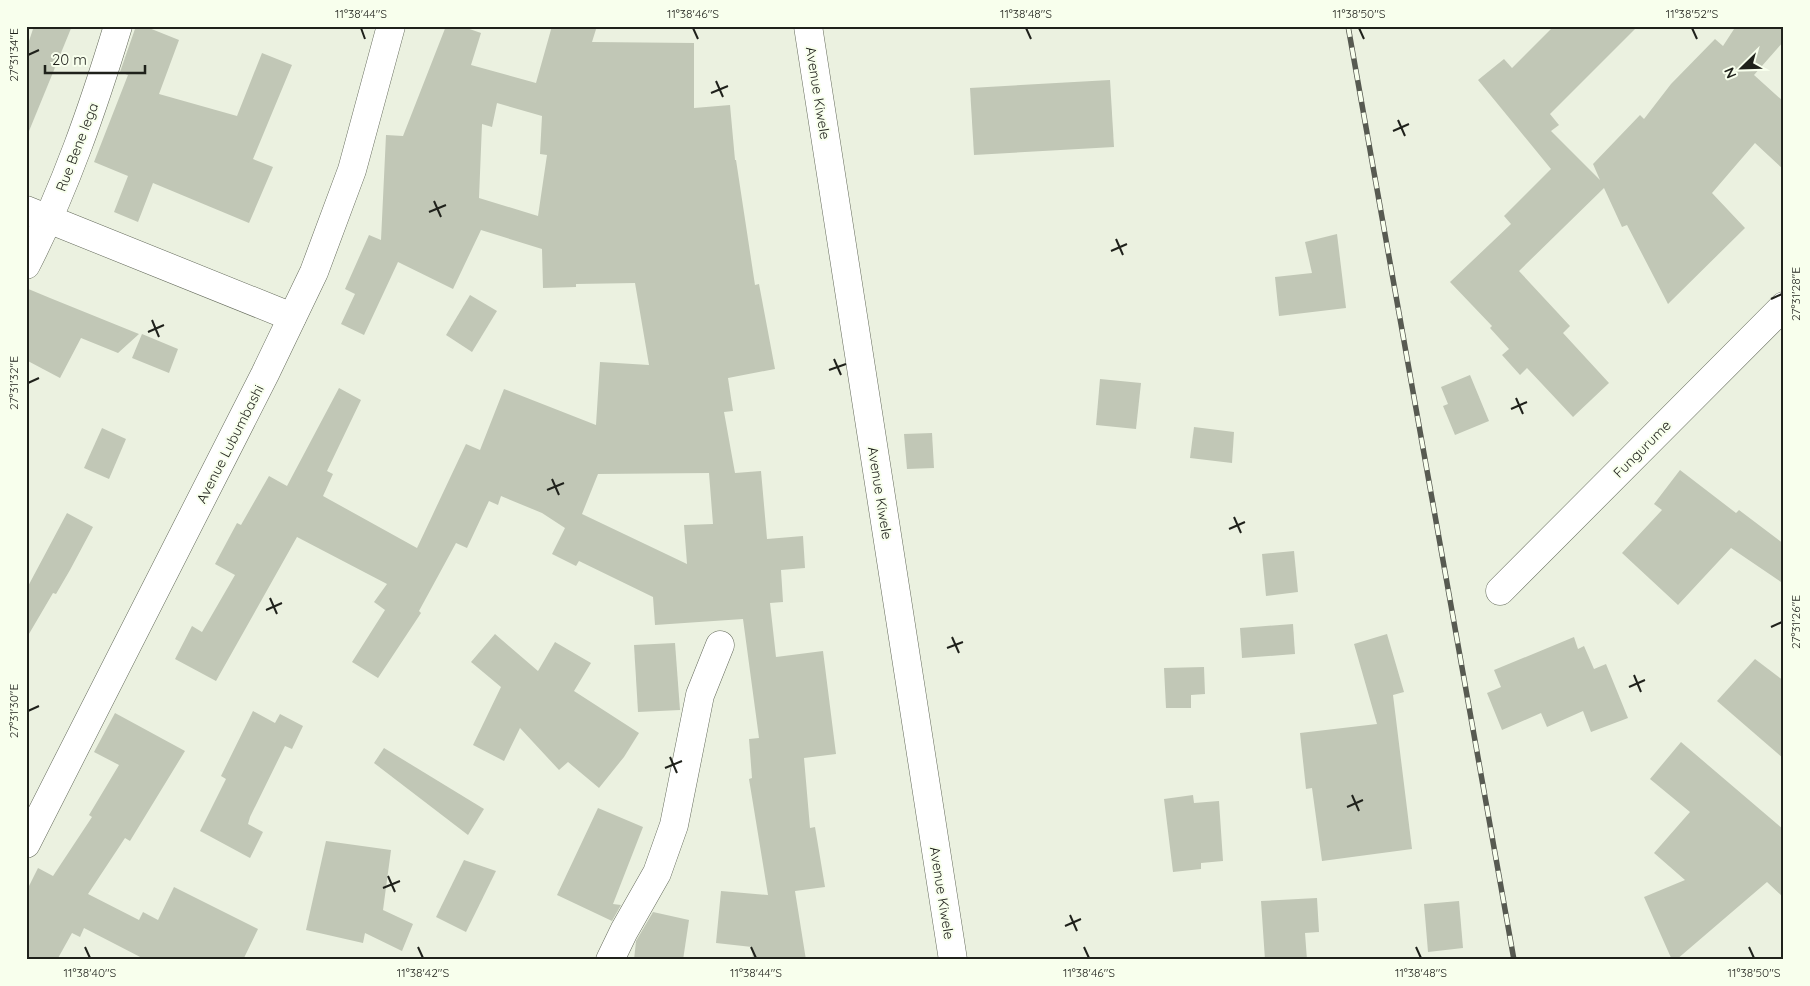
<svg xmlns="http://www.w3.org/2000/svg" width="1810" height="986" font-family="Quicksand,sans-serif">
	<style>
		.building { fill: #c1c7b6; fill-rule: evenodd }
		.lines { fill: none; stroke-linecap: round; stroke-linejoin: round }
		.minor-casing { stroke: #646a5b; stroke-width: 29 }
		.tertiary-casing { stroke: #646a5b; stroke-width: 29 }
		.minor { stroke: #fff; stroke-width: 28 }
		.tertiary { stroke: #fff; stroke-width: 28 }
		.rail-casing { stroke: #575a51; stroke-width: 5.5 }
		.rail { stroke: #f8ffed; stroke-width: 4; stroke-dasharray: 11; stroke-linecap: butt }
		.ticks { fill: none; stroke: #1f211b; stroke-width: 2 }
		.labels { text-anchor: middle; stroke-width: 4; stroke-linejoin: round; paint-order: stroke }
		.street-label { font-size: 14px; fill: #1f211b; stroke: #f8ffed }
		.neatline { fill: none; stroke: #1f211b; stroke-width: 2 }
		.ticks-label { font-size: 12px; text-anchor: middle; fill: #1f211b }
	</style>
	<rect width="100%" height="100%" fill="#ebf1e0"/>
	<g class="building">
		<polygon points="34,26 72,26 27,136 26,50"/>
		<polygon points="136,26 144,26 179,40 159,94 237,116 262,53 292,65 253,159 273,167 249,223 153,183 138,222 114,212 128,176 94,162 128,75 120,72"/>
		<path d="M446,26H461L481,33L471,65L536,83L552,26H597L592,42L694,43V108L730,105L735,160H736L755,285L759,284L775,369L728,378L733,411L724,412L735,473L761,471L767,539L803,536L805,568L781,570L783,602L770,603L776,657L823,651L836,754L804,758L810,828L815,827L825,887L795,891L806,960H753L752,947L716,943L721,891L768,895L749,779L752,778L749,739L759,738L743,619L655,625L653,597L579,561L576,566L552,554L565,528L542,513L501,496L498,505L489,501L467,548L456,543L419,611L421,613L378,678L352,662L385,610L374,602L387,584L297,537L216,681L175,659L192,626L202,632L235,575L215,564L237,523L241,525L269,476L287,486L339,388L361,400L327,471L333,474L323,496L417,548L466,444L480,450L504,389L596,425L600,362L649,365L635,283L576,284V287L543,288L542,249L481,230L453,289L398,262L364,335L341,324L355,294L345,289L369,235L381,240L386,135L403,136ZM497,103L542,116L540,154L547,155L538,216L479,198L482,124L492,127ZM709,473L713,524L684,525L687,564L582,514L598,474Z"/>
		<polygon points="1554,26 1638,26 1550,114 1559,125 1551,131 1600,180 1593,164 1640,115 1644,119 1671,84 1715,39 1723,46 1736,26 1784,26 1784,41 1754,75 1784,102 1784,170 1755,143 1712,193 1745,228 1668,304 1627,225 1622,227 1604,188 1519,271 1570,326 1563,333 1609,383 1573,417 1527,368 1520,375 1502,355 1509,349 1490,328 1492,326 1450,282 1511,224 1504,216 1551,169 1478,80 1504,59 1512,68"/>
		<polygon points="1110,80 1114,147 974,155 970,88"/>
		<polygon points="1337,234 1346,308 1279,316 1275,277 1312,273 1305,242"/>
		<polygon points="26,288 50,298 139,334 118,353 81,338 60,378 26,360"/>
		<polygon points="470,295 497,311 472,352 446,335"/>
		<polygon points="142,334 178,349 169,373 132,358"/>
		<polygon points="1470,375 1489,421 1455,435 1443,406 1448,404 1441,387"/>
		<polygon points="1100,379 1141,383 1136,429 1096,425"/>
		<polygon points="1194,427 1234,432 1232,463 1190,458"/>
		<polygon points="102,428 126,439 109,479 84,468"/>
		<polygon points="932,433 934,468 907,469 904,434"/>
		<polygon points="1680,470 1736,513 1739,510 1784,544 1784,584 1731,548 1678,605 1622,553 1662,510 1654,504"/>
		<polygon points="67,513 93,527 70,570 56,594 53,593 26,639 26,590"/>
		<polygon points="1294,551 1298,592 1266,596 1262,554"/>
		<polygon points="1293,624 1295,654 1242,658 1240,628"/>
		<polygon points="495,634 538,671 555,642 591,663 574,691 639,733 624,757 599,788 568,762 559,770 520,728 504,761 473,745 501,687 471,662"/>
		<polygon points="1387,634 1404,692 1393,695 1412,849 1322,861 1312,788 1306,789 1300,733 1377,724 1354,644"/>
		<polygon points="1574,637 1578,649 1584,646 1594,669 1606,664 1628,718 1591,732 1583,711 1547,727 1541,713 1502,730 1487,693 1501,687 1494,670"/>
		<polygon points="675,643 680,710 638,712 634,645"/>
		<polygon points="1755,659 1784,681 1784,759 1717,701"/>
		<polygon points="1204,667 1205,694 1191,695 1191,708 1166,708 1164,668"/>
		<polygon points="253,711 275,723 280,714 303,726 292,749 285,746 250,817 248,824 263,832 250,858 200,831 226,779 221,776"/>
		<polygon points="115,713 185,751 130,841 125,838 88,894 139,920 143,912 158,920 174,887 258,929 243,960 146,960 84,928 80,937 72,933 57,960 26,960 26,892 38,868 53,876 92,817 89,815 119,765 94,752"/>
		<polygon points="1681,742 1784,830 1784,898 1767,882 1676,960 1672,960 1644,897 1685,880 1654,853 1690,812 1650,779"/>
		<polygon points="384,748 484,809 468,835 374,763"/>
		<polygon points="1193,795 1194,803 1219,801 1223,861 1201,863 1201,869 1173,872 1164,799"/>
		<polygon points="598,808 643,827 613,904 621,905 612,921 557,895"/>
		<polygon points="326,841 391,850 383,910 413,924 402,951 365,933 363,943 306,930"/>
		<polygon points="464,860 496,871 466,932 436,917"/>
		<polygon points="1317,898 1319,932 1305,933 1307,960 1265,960 1261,901"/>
		<polygon points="1459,901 1463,948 1428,952 1424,904"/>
		<polygon points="653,912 689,920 683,960 634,960 636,941"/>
	</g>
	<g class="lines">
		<g class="minor-casing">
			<g id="minor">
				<polyline points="26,210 292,317"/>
				<path d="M26,265C65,189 93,108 118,26"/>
				<polyline points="1500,591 1784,306"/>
				<polyline points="26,844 265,374 314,272 352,170 391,26"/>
				<polyline points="610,960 624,931 657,873 674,825 700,695 720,645"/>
			</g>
		</g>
		<g class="tertiary-casing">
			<polyline id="tertiary" points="808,26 953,960"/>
		</g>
		<use href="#minor" class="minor"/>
		<use href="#tertiary" class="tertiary"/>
		<g class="rail-casing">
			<polyline id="rail" points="1348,26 1514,960"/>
		</g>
		<use href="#rail" class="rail"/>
	</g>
	<path class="ticks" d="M361,28L365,39M693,28L698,39M1026,28L1031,39M1359,28L1364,39M1692,28L1697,39M28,55L39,50M716,81L723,97M711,93L728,86M1398,120L1405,136M1393,131L1409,124M434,201L441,217M429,212L446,205M1116,239L1123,255M1111,251L1127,244M1771,299L1782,294M152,320L159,337M148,332L164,325M834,359L841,375M829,370L846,364M28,383L39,378M1516,398L1523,414M1511,409L1527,402M552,479L559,495M547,490L564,483M1234,517L1241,533M1229,529L1245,522M270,598L277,614M266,610L282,603M1771,627L1782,622M952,637L959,653M947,648L963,642M1634,675L1641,692M1629,687L1645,680M28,711L39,706M670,757L677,773M665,768L682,761M1352,795L1359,811M1347,807L1363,800M388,876L395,892M383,888L400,881M1070,915L1077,931M1065,926L1081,919M85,947L90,958M418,947L423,958M751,947L756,958M1084,947L1089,958M1416,947L1421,958M1749,947L1754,958"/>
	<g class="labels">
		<g class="street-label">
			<text transform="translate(818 93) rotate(81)" y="5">Avenue Kiwele</text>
			<text transform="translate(77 147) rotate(-69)" y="5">Rue Bene lega</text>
			<text transform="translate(230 444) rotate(-63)" y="5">Avenue Lubumbashi</text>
			<text transform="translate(1642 449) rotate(-45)" y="5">Fungurume</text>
			<text transform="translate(880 493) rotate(81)" y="5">Avenue Kiwele</text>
			<text transform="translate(942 893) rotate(81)" y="5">Avenue Kiwele</text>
		</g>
	</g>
	<rect width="1810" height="986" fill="none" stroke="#f8ffed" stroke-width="55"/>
	<g transform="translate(1742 68) rotate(247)" stroke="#f8ffed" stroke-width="4" paint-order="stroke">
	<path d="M0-4L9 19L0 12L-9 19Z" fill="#1f211b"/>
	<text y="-8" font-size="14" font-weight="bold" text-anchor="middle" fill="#1f211b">N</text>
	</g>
	<path d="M45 65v8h100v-8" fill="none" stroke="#1f211b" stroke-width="2.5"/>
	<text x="52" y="65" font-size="15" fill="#1f211b" stroke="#f8ffed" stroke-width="4" paint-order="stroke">20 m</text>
	<rect x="28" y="28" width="1754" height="930" class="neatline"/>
	<g class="ticks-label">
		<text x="361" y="18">11°38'44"S</text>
		<text x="693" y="18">11°38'46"S</text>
		<text x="1026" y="18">11°38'48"S</text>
		<text x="1359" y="18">11°38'50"S</text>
		<text x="1692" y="18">11°38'52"S</text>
		<text transform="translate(14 55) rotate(-90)" y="4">27°31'34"E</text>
		<text transform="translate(1796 294) rotate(-90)" y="4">27°31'28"E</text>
		<text transform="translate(14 383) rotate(-90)" y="4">27°31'32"E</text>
		<text transform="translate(1796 622) rotate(-90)" y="4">27°31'26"E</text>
		<text transform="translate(14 711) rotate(-90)" y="4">27°31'30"E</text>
		<text x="90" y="977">11°38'40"S</text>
		<text x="423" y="977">11°38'42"S</text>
		<text x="756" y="977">11°38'44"S</text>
		<text x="1089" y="977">11°38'46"S</text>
		<text x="1421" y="977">11°38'48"S</text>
		<text x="1754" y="977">11°38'50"S</text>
	</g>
</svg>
